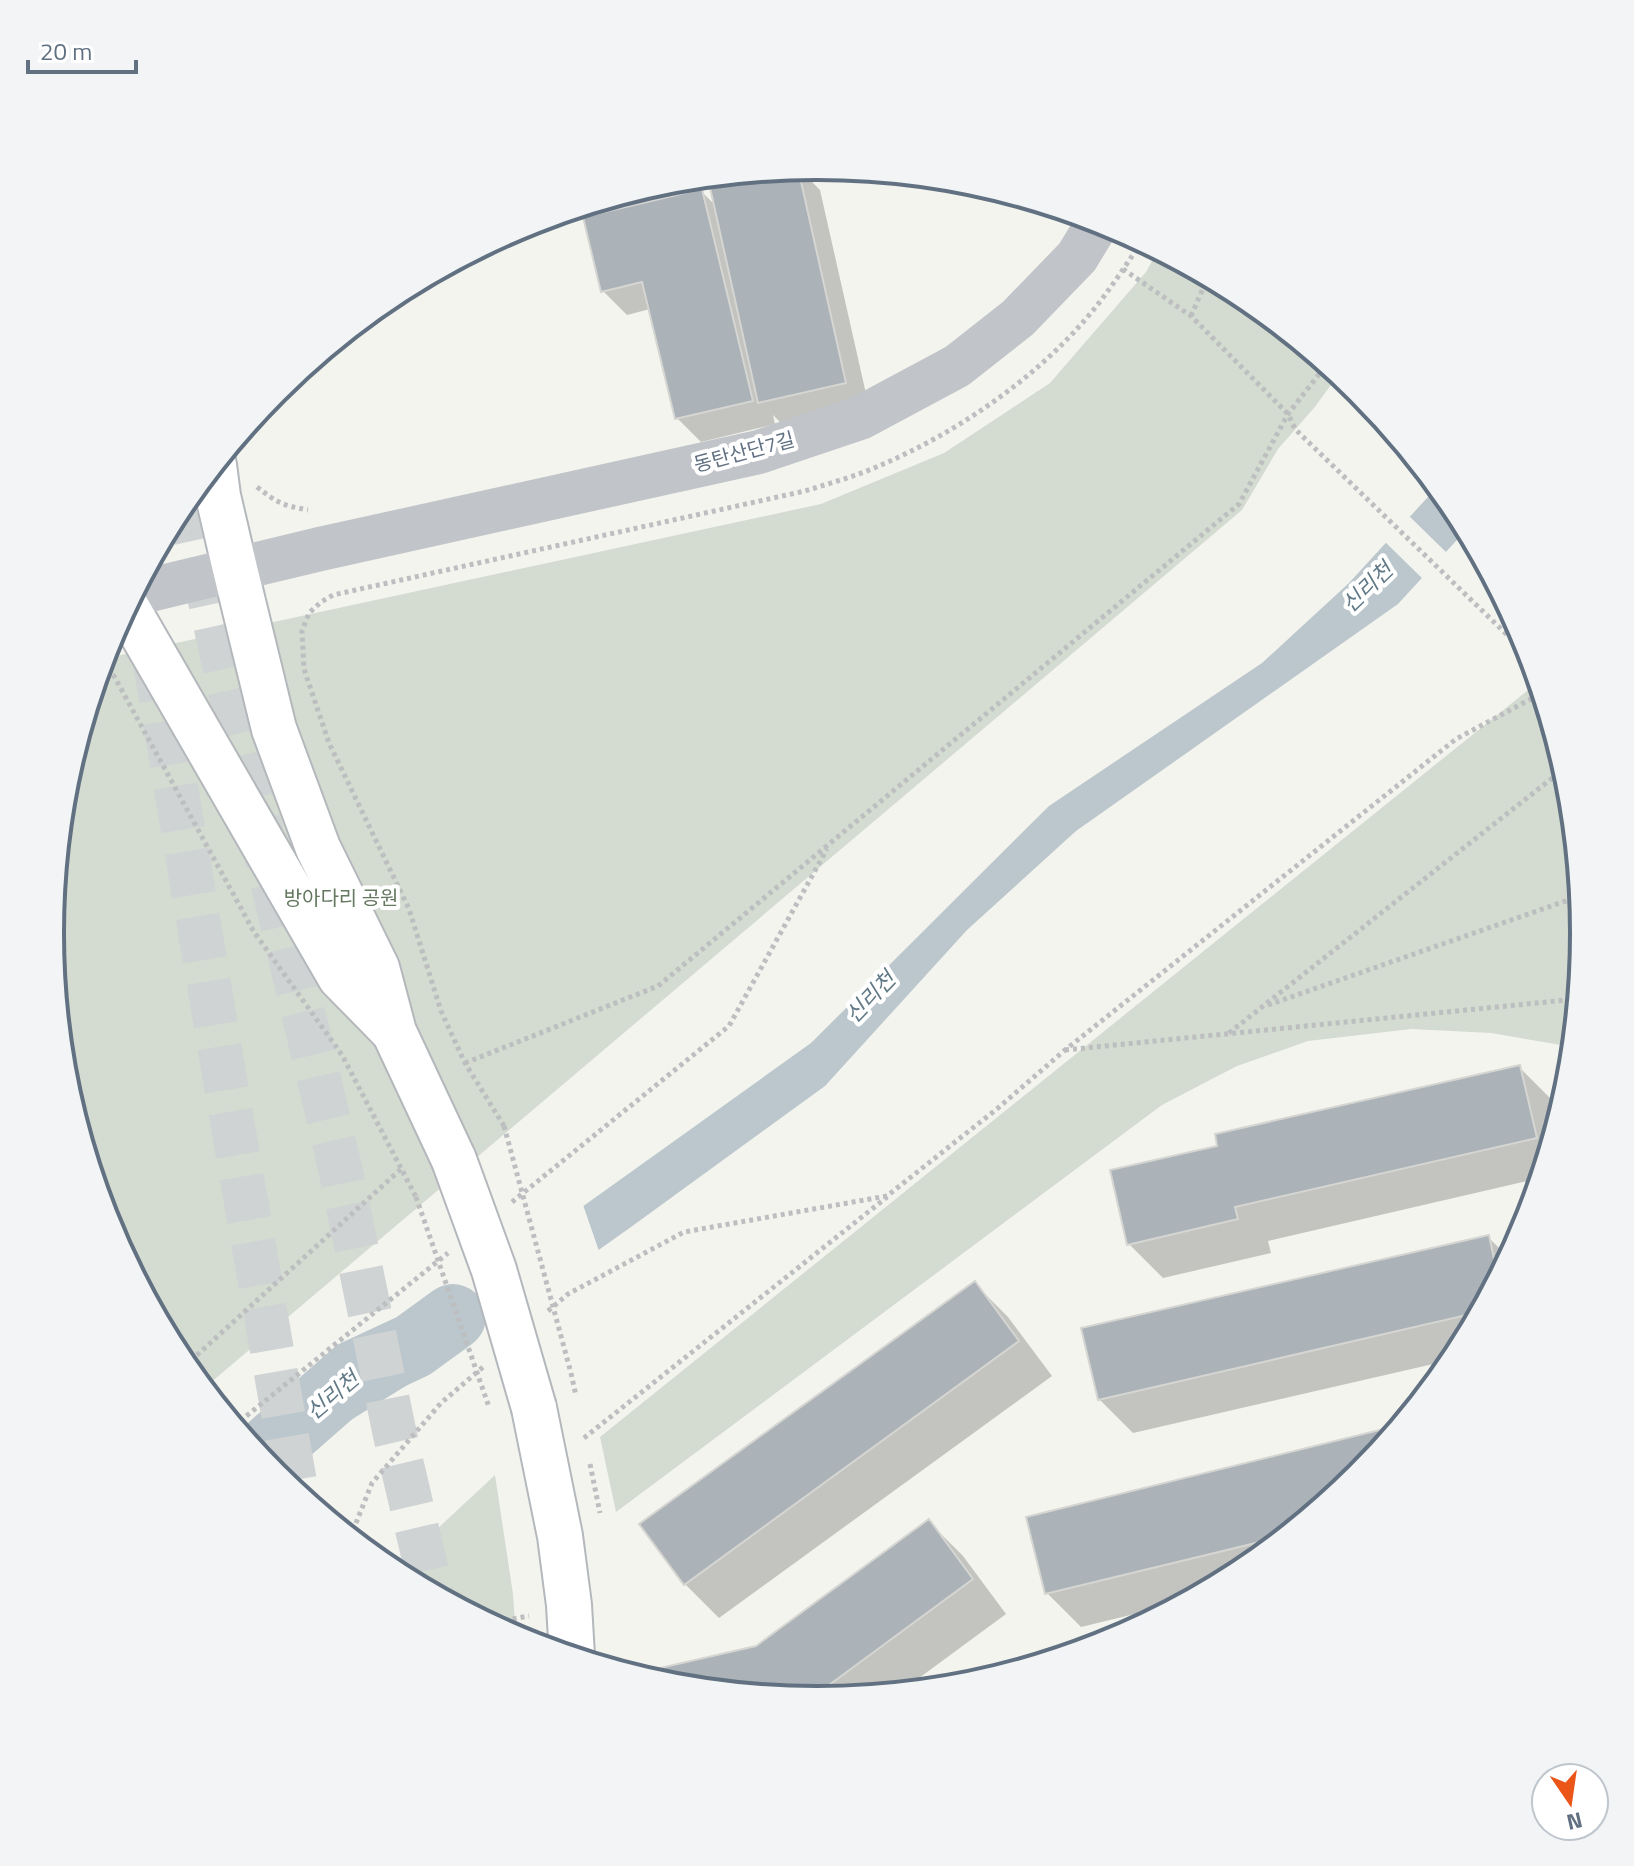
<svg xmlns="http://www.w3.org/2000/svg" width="1634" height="1866" font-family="'Titillium Web','Noto Sans KR',sans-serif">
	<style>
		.green { fill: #d4dbd0 }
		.water { fill: #bbc7cc }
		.pier { fill: #f4f4ef }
		.shadow { fill: #0003 }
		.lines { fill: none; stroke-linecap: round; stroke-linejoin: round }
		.river { stroke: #bbc7cc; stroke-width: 66 }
		.building { fill: #abb2b8; stroke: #d5d5d2; stroke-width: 2 }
		.minor-tunnel { stroke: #cfd3d4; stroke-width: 44; stroke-dasharray: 44 22; stroke-linecap: butt }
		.highway-tunnel { stroke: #cfd3d4; stroke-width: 44; stroke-dasharray: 44 22; stroke-linecap: butt }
		.major-casing { stroke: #b4b8bc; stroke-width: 48 }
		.path { stroke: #bdbec0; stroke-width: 5; stroke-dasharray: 4 4; stroke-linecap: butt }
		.minor { stroke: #c1c4c8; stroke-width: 44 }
		.major { stroke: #fff; stroke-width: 44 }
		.major-bridge-casing { stroke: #b4b8bc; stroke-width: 48; stroke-linecap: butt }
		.path-bridge { stroke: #bdbec0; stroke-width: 5; stroke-dasharray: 4 4; stroke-linecap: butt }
		.major-bridge { stroke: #fff; stroke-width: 44 }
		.labels { text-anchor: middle; stroke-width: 8; stroke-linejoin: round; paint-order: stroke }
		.street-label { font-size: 20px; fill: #617182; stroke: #fff }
		.park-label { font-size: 20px; fill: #647960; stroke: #fff }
		.water-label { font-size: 22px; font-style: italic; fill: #627a87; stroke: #fff }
		.rim { fill: none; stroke: #617182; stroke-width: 4 }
	</style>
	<rect width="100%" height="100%" fill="#f4f4ef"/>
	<g class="green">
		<polygon points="1158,250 1243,296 1339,374 1314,408 1278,449 1242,510 203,1389 179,1359 108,1226 65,1082 50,933 65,783 102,659 821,504 944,453 1050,383 1146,272"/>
		<polygon points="1538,682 1569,784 1584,933 1573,1047 1491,1033 1411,1029 1308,1041 1237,1066 1162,1105 616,1512 600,1437"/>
		<polygon points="495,1475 513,1594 516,1638 392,1571"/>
	</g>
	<polygon class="water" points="1438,486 1455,507 1467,529 1398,604 1076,831 967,930 825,1086 631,1227 417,1379 309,1446 278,1478 264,1463 416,1326 811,1043 1049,806 1262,663 1349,583"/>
	<g class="pier">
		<polygon points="1407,514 1449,555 1425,581 1383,540"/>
		<polygon points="582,1202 600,1254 430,1374 414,1322"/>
	</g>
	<g class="shadow">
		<polygon points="817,166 826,167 803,173 820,190 869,407 784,426 773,415 775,424 701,442 677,418 650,309 627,315 603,291 701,191 716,206 729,181 723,175"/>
		<polygon points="1055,208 1084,216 1080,223"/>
		<polygon points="1519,1067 1553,1101 1558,1120 1540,1178 1268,1241 1271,1253 1163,1278 1129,1244"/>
		<polygon points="1488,1237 1509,1258 1455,1359 1133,1433 1099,1399"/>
		<polygon points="974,1283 1008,1317 1052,1376 719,1618 685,1584"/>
		<polygon points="1398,1428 1359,1476 1243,1571 1184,1602 1081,1627 1047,1593 1029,1518"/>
		<polygon points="929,1522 963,1556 1006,1614 900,1692 817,1700 666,1685 662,1669 757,1648"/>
	</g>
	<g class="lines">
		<polyline class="river" points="259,1457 355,1373 413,1346 453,1317"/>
	</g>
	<g class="building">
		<polygon points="798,168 846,383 758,403 709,183 763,171"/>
		<polygon points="702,189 753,401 675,419 642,282 601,292 583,217"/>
		<polygon points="1520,1065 1537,1138 1235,1207 1238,1219 1127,1245 1110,1170 1217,1146 1215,1134"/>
		<polygon points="1489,1235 1498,1278 1480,1312 1098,1400 1081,1328"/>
		<polygon points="975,1281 1019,1341 684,1585 639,1524"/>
		<polygon points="1400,1425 1359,1476 1285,1536 1045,1594 1026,1517"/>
		<polygon points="929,1519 973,1579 810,1699 663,1684 660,1668 756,1646"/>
	</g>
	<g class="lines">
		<polyline class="minor-tunnel" points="154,656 227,1092 297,1494"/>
		<polyline class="highway-tunnel" points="187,497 269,868 340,1168 395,1435 432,1593"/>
		<g class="major-casing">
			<g id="major">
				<polyline points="214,465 218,496 235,569 274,729 318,848 377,968 394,1032 454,1160"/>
				<polyline points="126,606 340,977 392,1030"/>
				<polyline points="534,1408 560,1536 569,1605 572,1656"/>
			</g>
		</g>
		<g class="path">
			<polyline points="1123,269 1191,316 1288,414 1295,429 1531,658"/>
			<polyline points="1191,316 1208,277"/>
			<path d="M257,487C278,503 281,505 308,510"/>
			<polyline points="101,664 114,676 254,932 342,1055 416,1197"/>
			<polyline points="1268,1005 1580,896"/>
			<polyline points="1229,1033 1565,768"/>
			<polyline points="1065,1050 1577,999"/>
			<polyline points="465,1063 658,986 1239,504 1288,414 1327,364"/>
			<path d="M504,1126L465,1063L441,1011L409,909L329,743L304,669L302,631L309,613L321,602L333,595L805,491C830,483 857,476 881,465C954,434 1032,381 1084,321C1106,296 1124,268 1142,241"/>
			<polyline points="512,1202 729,1026 827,849"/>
			<polyline points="548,1311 568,1294 684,1232 887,1196 998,1108 1065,1050 1456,739 1542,693"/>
			<polyline points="185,1366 401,1169"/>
			<polyline points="571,1373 576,1396"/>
			<polyline points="234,1426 448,1253"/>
			<polyline points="584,1438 887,1197"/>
			<polyline points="590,1464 600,1513"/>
			<polyline points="350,1538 372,1483 441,1403 483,1367"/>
			<polyline points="489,1623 529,1616"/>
		</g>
		<polyline class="minor" points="133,594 320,549 759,452 860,418 957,366 1018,318 1077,257 1099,221"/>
		<use href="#major" class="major"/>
		<g class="major-bridge-casing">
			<polyline id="major-bridge" points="454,1160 494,1270 534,1408"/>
		</g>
		<g class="path-bridge">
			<polyline points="504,1126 571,1373"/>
			<polyline points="416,1197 489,1407"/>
		</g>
		<use href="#major-bridge" class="major-bridge"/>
	</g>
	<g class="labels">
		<g class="street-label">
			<text transform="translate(744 452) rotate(-15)" y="7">동탄산단7길</text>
		</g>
		<g class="park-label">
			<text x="341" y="905">방아다리 공원</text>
		</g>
		<g class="water-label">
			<text transform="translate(1367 587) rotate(-44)" y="8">신리천</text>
			<text transform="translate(870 997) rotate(-46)" y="8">신리천</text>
			<text transform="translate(332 1395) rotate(-40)" y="8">신리천</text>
		</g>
	</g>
	<path d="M0 0H1634V1866H0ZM64 933a753 753 0 1 1 1506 0a753 753 0 1 1-1506 0Z" fill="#f2f4f5" fill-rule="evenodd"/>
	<path class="rim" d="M64 933a753 753 0 1 1 1506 0a753 753 0 1 1-1506 0Z"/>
	<g transform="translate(1570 1802) rotate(167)"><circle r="38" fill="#ffffff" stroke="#c0c6cd" stroke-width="2"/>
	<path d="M0-6L14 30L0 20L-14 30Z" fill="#eb5618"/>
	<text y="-12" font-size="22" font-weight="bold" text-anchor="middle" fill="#617182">N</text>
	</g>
	<path d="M28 60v12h108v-12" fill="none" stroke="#617182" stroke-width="4"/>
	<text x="40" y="60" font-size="24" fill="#617182" stroke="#ffffff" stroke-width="6" paint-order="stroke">20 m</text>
</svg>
